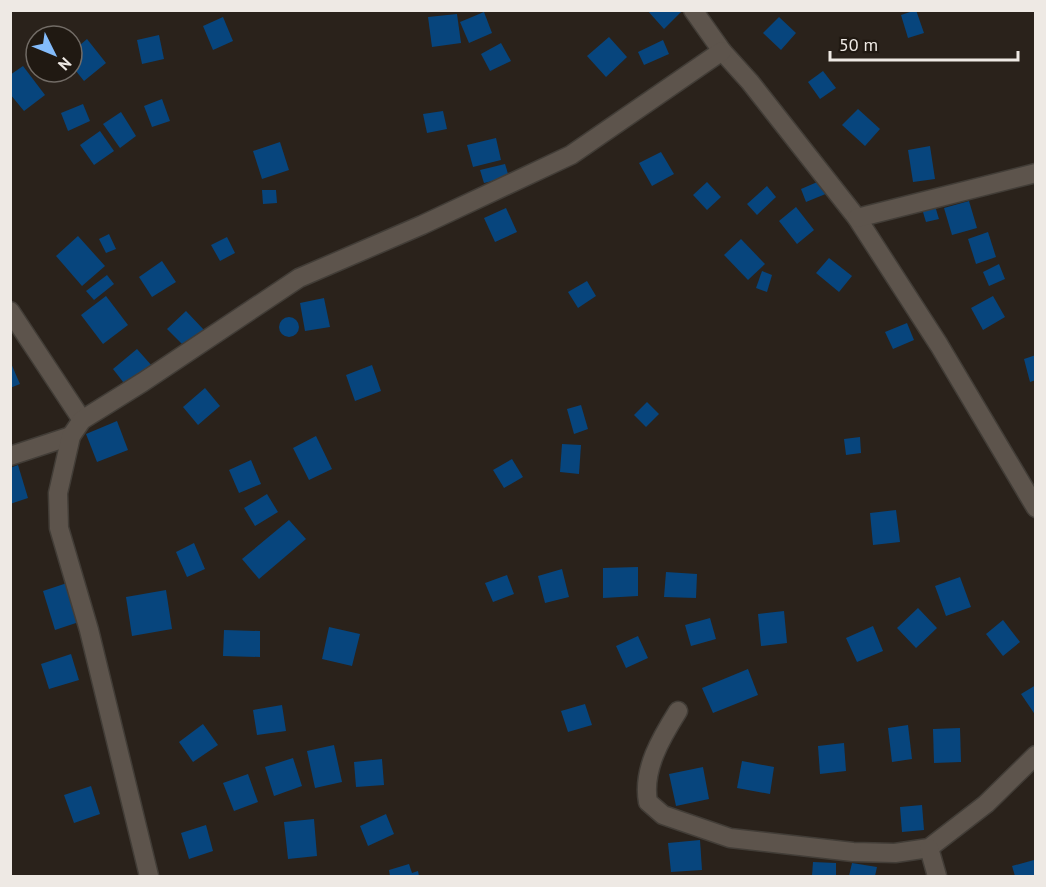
<svg xmlns="http://www.w3.org/2000/svg" width="1046" height="887" font-family="'PT Sans',sans-serif">
	<style>
		.building { fill: #07457d }
		.lines { fill: none; stroke-linecap: round; stroke-linejoin: round }
		.street-casing { stroke: #423d37; stroke-width: 21 }
		.street { stroke: #5d544c; stroke-width: 18 }
	</style>
	<rect width="100%" height="100%" fill="#2a221b"/>
	<g class="building">
		<polygon points="647,10 683,10 664,29"/>
		<polygon points="916,10 924,33 908,38 901,15"/>
		<polygon points="484,12 492,33 469,43 460,22"/>
		<polygon points="457,14 461,43 432,47 428,17"/>
		<polygon points="223,17 233,41 213,50 203,26"/>
		<polygon points="779,17 796,33 781,50 763,33"/>
		<polygon points="159,35 164,59 142,64 137,40"/>
		<polygon points="609,37 627,57 606,77 587,56"/>
		<polygon points="87,39 106,63 84,81 72,66 72,52"/>
		<polygon points="663,40 669,54 644,65 638,52"/>
		<polygon points="501,43 511,61 490,71 481,54"/>
		<polygon points="23,66 45,95 24,111 10,94 10,75"/>
		<polygon points="823,71 836,88 820,99 808,82"/>
		<polygon points="162,99 170,121 152,127 144,106"/>
		<polygon points="83,104 90,121 68,131 61,113"/>
		<polygon points="858,109 880,129 865,146 842,125"/>
		<polygon points="443,111 447,129 427,133 423,114"/>
		<polygon points="121,112 136,136 120,148 103,124"/>
		<polygon points="100,131 114,151 94,165 80,145"/>
		<polygon points="496,138 501,160 473,167 467,145"/>
		<polygon points="280,142 289,170 262,179 253,151"/>
		<polygon points="930,146 935,179 913,182 908,150"/>
		<polygon points="661,152 674,174 652,186 639,163"/>
		<polygon points="505,164 509,177 484,183 480,170"/>
		<polygon points="822,180 828,193 806,202 801,189"/>
		<polygon points="707,182 721,197 707,210 693,195"/>
		<polygon points="767,186 776,197 757,215 747,204"/>
		<polygon points="262,190 276,190 277,203 263,204"/>
		<polygon points="969,201 977,228 952,235 944,208"/>
		<polygon points="935,206 939,219 926,222 922,209"/>
		<polygon points="796,207 814,230 797,244 779,221"/>
		<polygon points="506,208 517,232 495,242 484,218"/>
		<polygon points="988,232 996,257 976,264 968,239"/>
		<polygon points="109,234 116,249 106,253 99,239"/>
		<polygon points="78,236 105,266 82,286 56,256"/>
		<polygon points="227,237 235,253 220,261 211,245"/>
		<polygon points="741,239 765,264 748,280 724,255"/>
		<polygon points="829,258 852,276 839,292 816,273"/>
		<polygon points="162,261 176,282 152,297 139,277"/>
		<polygon points="999,264 1005,279 989,286 983,272"/>
		<polygon points="762,271 772,275 767,292 756,288"/>
		<polygon points="107,275 114,284 94,300 86,291"/>
		<polygon points="587,281 596,296 578,308 568,292"/>
		<polygon points="106,296 128,325 103,344 81,315"/>
		<polygon points="993,296 1005,317 983,330 971,308"/>
		<polygon points="324,298 330,327 305,331 300,303"/>
		<polygon points="186,311 204,330 186,348 167,329"/>
		<circle cx="289" cy="327" r="10"/>
		<polygon points="907,323 914,340 893,349 885,332"/>
		<polygon points="137,349 152,366 127,387 113,369"/>
		<polygon points="1036,355 1036,380 1030,382 1024,359"/>
		<polygon points="10,361 20,384 10,388"/>
		<polygon points="372,365 381,391 355,401 346,375"/>
		<polygon points="205,388 220,406 198,425 183,407"/>
		<polygon points="647,402 659,414 646,427 634,415"/>
		<polygon points="581,405 588,429 574,434 567,409"/>
		<polygon points="117,421 128,450 97,462 86,434"/>
		<polygon points="316,436 332,469 309,480 293,448"/>
		<polygon points="860,437 861,453 846,455 844,439"/>
		<polygon points="562,444 581,445 579,474 560,472"/>
		<polygon points="512,459 523,477 504,488 493,470"/>
		<polygon points="251,460 261,484 239,493 229,470"/>
		<polygon points="18,465 28,498 10,504 10,468"/>
		<polygon points="267,494 278,512 255,526 244,508"/>
		<polygon points="896,510 900,542 873,545 870,513"/>
		<polygon points="289,520 306,539 259,579 242,559"/>
		<polygon points="194,543 205,569 187,577 176,552"/>
		<polygon points="638,567 638,596 603,598 603,568"/>
		<polygon points="562,569 569,597 545,603 538,576"/>
		<polygon points="666,572 697,574 696,598 664,597"/>
		<polygon points="507,575 514,594 493,602 485,583"/>
		<polygon points="960,577 971,607 946,616 935,586"/>
		<polygon points="67,583 79,622 55,630 43,591"/>
		<polygon points="166,590 172,629 132,636 126,597"/>
		<polygon points="918,608 937,628 916,648 897,628"/>
		<polygon points="784,611 787,643 761,646 758,614"/>
		<polygon points="710,618 716,639 691,646 685,625"/>
		<polygon points="1003,620 1020,642 1003,656 986,634"/>
		<polygon points="873,626 883,651 857,662 846,638"/>
		<polygon points="329,627 360,634 352,666 322,659"/>
		<polygon points="224,630 260,631 260,657 223,656"/>
		<polygon points="638,636 648,658 626,668 616,646"/>
		<polygon points="71,654 79,680 49,689 41,664"/>
		<polygon points="748,669 758,695 713,713 702,688"/>
		<polygon points="1036,685 1036,716 1021,694"/>
		<polygon points="585,704 592,725 568,732 561,711"/>
		<polygon points="282,705 286,731 257,735 253,710"/>
		<polygon points="203,724 218,745 193,762 179,742"/>
		<polygon points="908,725 912,759 892,762 888,728"/>
		<polygon points="960,728 961,762 934,763 933,729"/>
		<polygon points="844,743 846,771 820,774 818,746"/>
		<polygon points="334,745 342,782 315,788 307,751"/>
		<polygon points="293,758 302,786 274,796 265,767"/>
		<polygon points="382,759 384,785 356,787 354,762"/>
		<polygon points="742,761 774,767 770,794 737,788"/>
		<polygon points="703,767 709,799 676,806 669,774"/>
		<polygon points="248,774 258,802 234,811 223,783"/>
		<polygon points="91,786 100,814 74,823 64,795"/>
		<polygon points="922,805 924,830 902,832 900,807"/>
		<polygon points="386,814 394,834 368,846 360,826"/>
		<polygon points="314,819 317,856 288,859 284,822"/>
		<polygon points="206,825 213,851 189,859 181,833"/>
		<polygon points="700,840 702,870 671,872 668,843"/>
		<polygon points="1034,860 1036,876 1015,876 1012,866"/>
		<polygon points="813,862 836,863 836,876 812,876"/>
		<polygon points="852,863 877,867 875,876 849,876"/>
		<polygon points="409,864 412,873 418,871 419,876 390,876 389,870"/>
	</g>
	<g class="lines">
		<g class="street-casing">
			<g id="street">
				<polyline points="693,10 722,51 750,82 857,218 939,345 1036,508"/>
				<polyline points="857,218 1036,173"/>
				<polyline points="10,311 82,420"/>
				<polyline points="10,456 71,436"/>
				<path d="M678,711C661,738 642,770 648,802L663,815L730,838L853,852L895,853L929,848L986,804L1036,755"/>
				<polyline points="929,848 937,876"/>
				<polyline points="149,876 89,630 59,528 58,493 71,436 82,420 143,382 299,278 422,225 571,155 722,51"/>
			</g>
		</g>
		<use href="#street" class="street"/>
	</g>
	<rect width="1046" height="887" fill="none" stroke="#eee9e4" stroke-width="24"/>
	<g transform="translate(54 54) rotate(133)"><circle r="28" fill="#201912" stroke="#726c66" stroke-width="1.5"/>
	<path d="M0-4.5L10 22L0 15L-10 22Z" fill="#84bcfb"/>
	<text y="-9" font-size="16" font-weight="bold" text-anchor="middle" fill="#eee9e4">N</text>
	</g>
	<path d="M830 51v9h188v-9" fill="none" stroke="#eee9e4" stroke-width="3"/>
	<text x="839" y="51" font-size="18" fill="#eee9e4" stroke="#201912" stroke-width="4.5" paint-order="stroke">50 m</text>
</svg>
